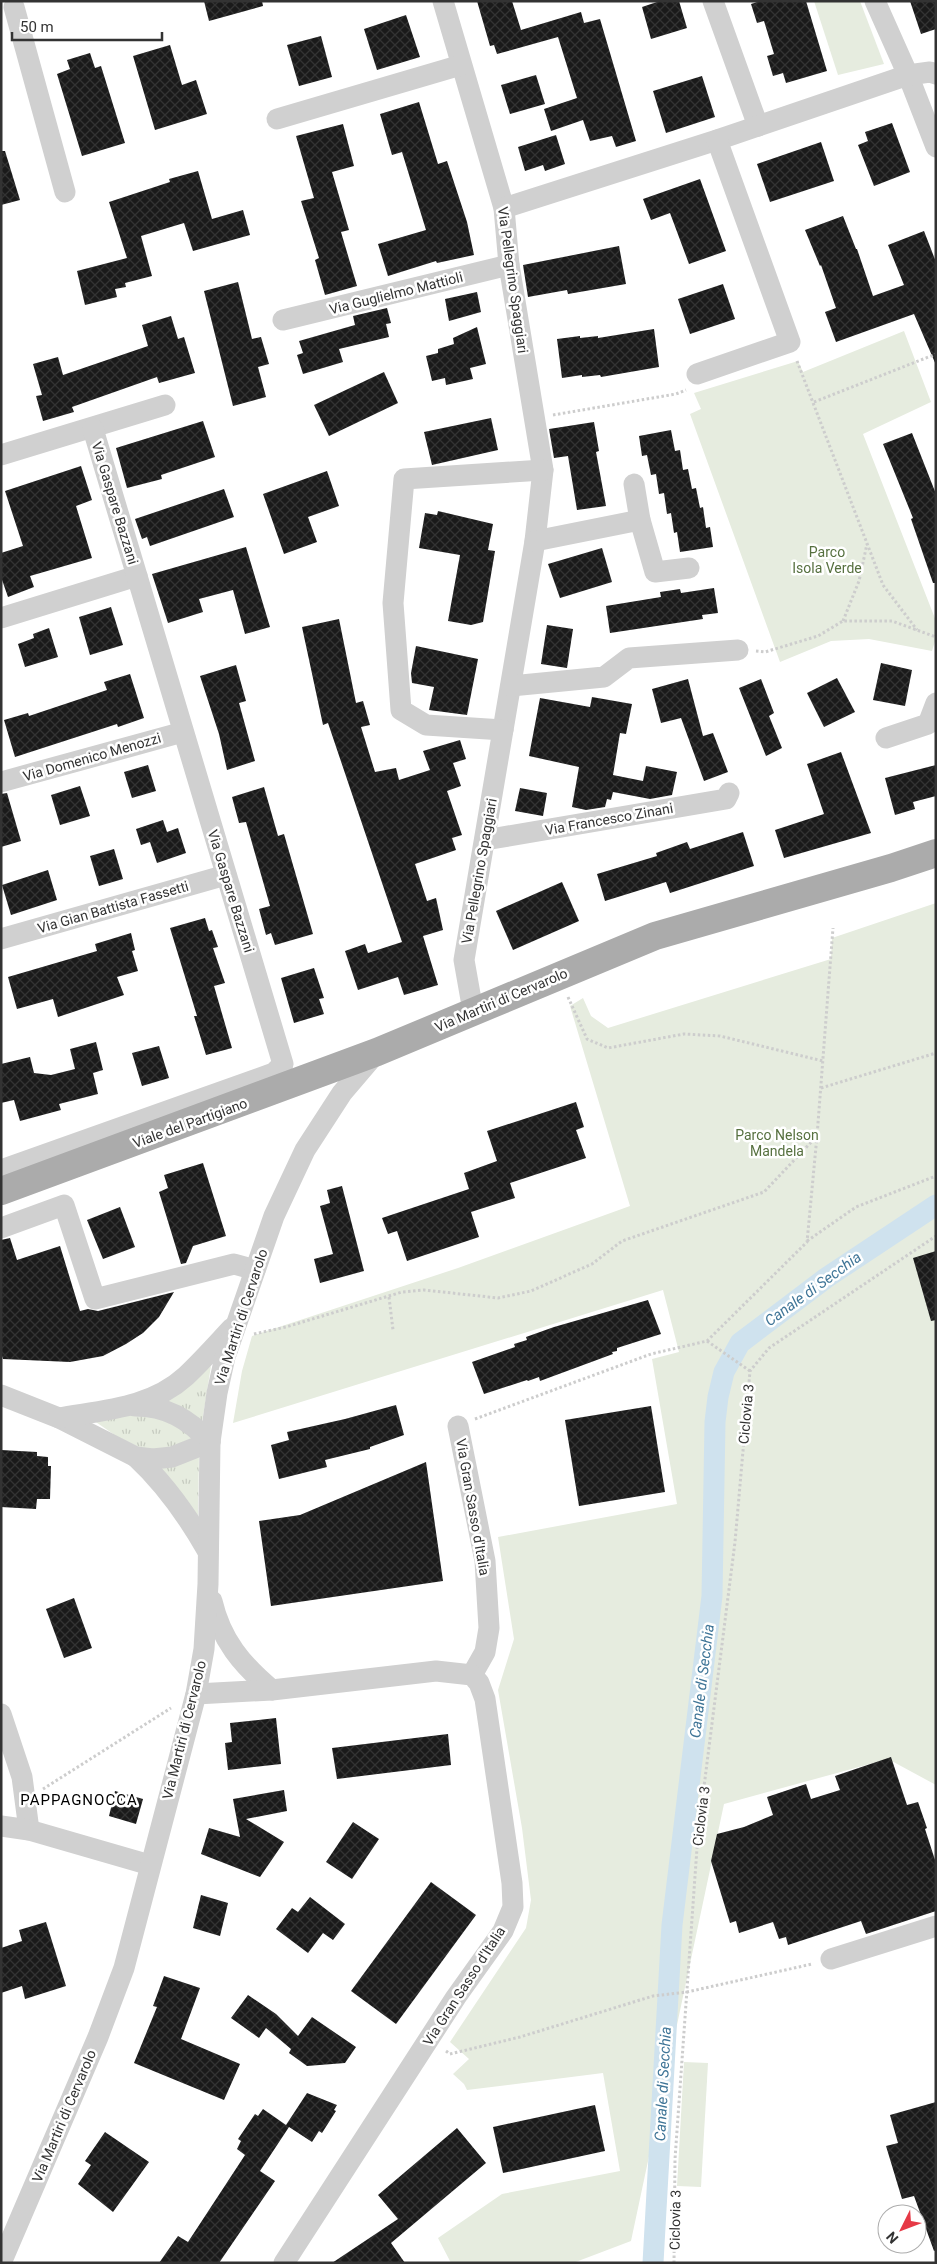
<svg xmlns="http://www.w3.org/2000/svg" width="937" height="2264" font-family="Roboto,sans-serif">
	<style>
		.grass { fill: url(#grass-tufts) }
		.green { fill: #e6ecdf }
		.lines { fill: none; stroke-linecap: round; stroke-linejoin: round }
		.canal { stroke: #cfe2ee; stroke-width: 21 }
		.building { fill: url(#building-cross-hatch) }
		.path { stroke: #cdcdcd; stroke-width: 3; stroke-dasharray: 2.5 2.5; stroke-linecap: butt }
		.minor { stroke: #d0d0d0; stroke-width: 21 }
		.major { stroke: #ababab; stroke-width: 28 }
		.labels { text-anchor: middle; stroke-width: 5; stroke-linejoin: round; paint-order: stroke }
		.street-label { font-size: 14px; fill: #333; stroke: #fff }
		.park-label { font-size: 14px; fill: #56703f; stroke: #fff }
		.water-label { font-size: 15px; font-style: italic; fill: #3f7597; stroke: #fff }
		.neighbourhood-label { font-size: 15px; letter-spacing: 1px; fill: #000; stroke: #fff }
	</style>
	<defs>
		<pattern id="grass-tufts" width="24" height="20" patternUnits="userSpaceOnUse" patternTransform="scale(1.25)"><rect width="24" height="20" fill="#e6ecdf"/><path d="M3 7l-1-3M5 7V3M7 7l1-3M15 17l-1-3M17 17v-4M19 17l1-3" fill="none" stroke="#c6cbc0"/></pattern>
		<pattern id="building-cross-hatch" width="8" height="8" patternUnits="userSpaceOnUse" patternTransform="scale(1.25)"><rect width="8" height="8" fill="#1a1a1a"/><path d="M0 0l8 8M0 8l8-8" fill="none" stroke="#333"/></pattern>
	</defs>
	<rect width="100%" height="100%" fill="#fff"/>
	<g class="grass">
		<polygon points="211,1366 202,1423 165,1400"/>
		<polygon points="141,1412 156,1414 193,1437 191,1443 149,1452 116,1436 93,1420"/>
		<polygon points="199,1454 198,1519 157,1466"/>
	</g>
	<g class="green">
		<polygon points="814,1 860,1 884,64 838,75"/>
		<polygon points="904,331 931,402 863,434 936,621 936,638 932,651 869,639 831,641 780,662 690,414 701,409 694,393 798,361 803,372"/>
		<polygon points="936,903 936,1785 888,1759 724,1804 631,2241 573,2263 451,2263 438,2238 502,2194 620,2171 603,2073 467,2090 464,2084 453,2074 469,2059 450,2042 526,1928 531,1900 522,1828 498,1690 514,1639 498,1537 677,1504 652,1359 679,1352 663,1290 233,1423 242,1371 252,1336 458,1268 630,1206 570,1006 583,998 591,1016 608,1028 831,959 832,938"/>
		<polygon points="684,2062 708,2063 701,2187 677,2186"/>
	</g>
	<g class="lines">
		<polyline class="canal" points="653,2263 672,1925 712,1596 715,1422 718,1397 724,1372 740,1343 826,1278 936,1205"/>
	</g>
	<g class="building">
		<polygon points="204,1 262,1 263,6 209,21"/>
		<polygon points="477,1 512,1 521,30 581,12 584,23 600,19 636,141 616,147 612,136 590,141 583,120 551,131 544,109 577,98 558,37 497,54 494,45 490,46"/>
		<polygon points="660,1 679,1 687,28 651,39 642,7"/>
		<polygon points="760,1 806,1 827,71 786,83 783,73 773,76 767,56 774,54 764,21 757,23 751,4"/>
		<polygon points="910,1 936,1 936,29 921,34"/>
		<polygon points="406,15 420,57 377,70 364,29"/>
		<polygon points="321,36 332,77 299,86 287,45"/>
		<polygon points="170,45 182,85 196,80 207,114 155,130 133,56"/>
		<polygon points="90,53 95,68 101,66 125,143 82,156 57,74 70,69 67,60"/>
		<polygon points="536,75 545,104 510,114 501,85"/>
		<polygon points="702,76 715,117 666,133 653,91"/>
		<polygon points="419,102 438,164 447,161 467,222 474,255 437,263 436,261 388,276 378,244 426,230 402,152 392,155 380,114"/>
		<polygon points="892,123 910,172 874,186 858,145 868,141 865,132"/>
		<polygon points="343,124 354,166 332,172 349,230 341,232 357,286 325,295 315,260 319,258 301,201 314,198 296,136"/>
		<polygon points="556,135 565,164 545,171 543,165 525,171 518,147"/>
		<polygon points="821,142 834,181 770,202 757,164"/>
		<polygon points="1,151 5,151 20,200 1,205"/>
		<polygon points="198,171 212,219 243,210 250,235 193,251 184,223 141,236 152,276 125,283 126,287 115,289 117,297 85,305 77,271 127,258 109,202 170,182 169,179"/>
		<polygon points="700,179 726,251 689,264 670,213 651,220 643,199"/>
		<polygon points="843,216 856,249 857,249 873,296 904,285 888,245 924,231 936,262 936,365 914,314 836,342 825,312 836,308 821,265 820,266 805,230"/>
		<polygon points="619,246 626,284 568,294 567,290 528,297 523,265"/>
		<polygon points="238,282 252,339 261,337 269,364 258,367 266,397 233,406 204,291"/>
		<polygon points="723,284 735,319 690,334 678,299"/>
		<polygon points="477,292 481,312 449,321 445,299"/>
		<polygon points="387,308 391,323 386,324 389,337 339,349 343,362 303,374 297,355 303,353 299,341 355,325 353,316"/>
		<polygon points="171,316 178,339 184,337 195,373 159,383 157,377 72,407 74,412 43,421 36,396 42,395 33,364 58,357 63,375 148,346 142,325"/>
		<polygon points="477,327 486,364 470,368 473,379 446,385 445,378 432,381 426,356 438,353 438,349 454,344 453,338"/>
		<polygon points="654,329 659,367 601,377 600,375 582,377 582,375 562,378 557,339 580,336 580,338 598,336 598,338"/>
		<polygon points="384,372 398,403 329,436 314,405"/>
		<polygon points="491,418 498,450 432,465 424,432"/>
		<polygon points="203,421 215,457 161,475 162,479 127,488 116,448"/>
		<polygon points="594,422 599,451 596,452 606,506 577,510 568,456 554,458 549,429"/>
		<polygon points="671,430 675,451 680,450 683,470 688,469 692,489 696,488 700,508 703,507 706,528 710,527 713,547 680,552 677,532 674,533 671,513 667,514 664,493 659,494 656,474 651,475 647,455 642,456 639,436"/>
		<polygon points="912,433 936,494 936,583 933,583 911,519 913,518 883,444"/>
		<polygon points="81,466 92,500 76,506 92,558 30,576 34,587 8,597 1,577 1,553 23,546 5,491"/>
		<polygon points="327,471 339,506 308,517 317,542 284,554 263,494"/>
		<polygon points="224,489 234,517 150,546 147,537 142,539 135,519"/>
		<polygon points="438,511 493,524 488,550 495,551 483,622 471,625 448,621 460,555 419,548 425,513 437,515"/>
		<polygon points="246,547 270,627 245,634 233,590 199,599 203,612 168,623 152,574"/>
		<polygon points="602,548 612,582 560,598 548,564"/>
		<polygon points="714,588 718,613 702,615 703,619 610,633 606,606 661,597 660,592 680,589 681,593"/>
		<polygon points="111,607 123,645 90,655 79,617"/>
		<polygon points="339,619 356,703 363,701 370,725 361,727 375,772 396,768 399,780 430,770 423,751 460,740 466,759 453,763 461,786 447,791 462,835 452,838 456,850 415,864 427,901 436,898 443,930 423,936 438,985 404,995 398,977 358,990 345,951 365,944 368,953 402,942 328,723 323,725 302,627"/>
		<polygon points="547,625 573,629 567,668 541,664"/>
		<polygon points="49,628 58,657 25,667 18,644 34,638 33,634"/>
		<polygon points="416,646 478,659 467,715 429,710 434,687 412,683 411,673"/>
		<polygon points="881,663 912,670 905,706 873,700"/>
		<polygon points="236,665 246,701 239,703 255,761 227,770 219,734 200,676"/>
		<polygon points="130,674 144,718 118,727 117,724 15,757 4,720 28,713 29,716 107,690 104,682"/>
		<polygon points="837,678 855,712 824,727 807,693"/>
		<polygon points="688,679 703,736 713,733 728,772 704,781 681,718 661,723 652,689"/>
		<polygon points="761,679 774,713 769,716 782,748 766,756 739,688"/>
		<polygon points="592,697 632,704 626,734 620,733 613,775 643,781 646,766 677,772 672,795 650,799 613,792 611,800 607,799 605,807 586,810 572,807 579,767 529,756 540,698 590,707"/>
		<polygon points="841,752 871,833 784,858 775,830 824,814 807,764"/>
		<polygon points="148,765 156,791 132,798 124,772"/>
		<polygon points="936,765 936,796 913,802 915,809 895,815 885,778"/>
		<polygon points="80,786 90,816 60,825 51,795"/>
		<polygon points="264,787 278,836 284,834 313,934 275,945 271,933 266,935 259,909 270,906 246,822 239,823 232,797"/>
		<polygon points="520,788 547,793 543,816 515,811"/>
		<polygon points="7,793 21,841 1,847 1,794"/>
		<polygon points="163,820 167,832 178,828 186,853 157,863 150,842 141,845 136,829"/>
		<polygon points="743,832 754,866 670,893 666,882 605,901 597,874 657,856 656,853 687,842 690,849"/>
		<polygon points="114,849 123,879 99,886 90,856"/>
		<polygon points="48,870 57,900 11,915 2,885"/>
		<polygon points="562,882 579,921 513,950 496,911"/>
		<polygon points="205,918 209,931 212,930 218,947 213,948 225,983 214,986 232,1048 206,1055 194,1016 197,1016 170,928"/>
		<polygon points="131,933 135,950 132,951 138,971 117,977 124,995 58,1017 53,999 17,1009 8,977 97,951 95,944"/>
		<polygon points="314,968 324,998 319,999 324,1014 294,1023 281,978"/>
		<polygon points="96,1042 103,1070 93,1073 98,1094 59,1104 61,1110 20,1121 14,1100 1,1103 1,1064 30,1057 34,1073 51,1075 75,1069 70,1049"/>
		<polygon points="159,1046 169,1078 142,1086 132,1053"/>
		<polygon points="576,1102 584,1127 576,1130 586,1158 510,1183 515,1198 471,1212 479,1237 407,1261 397,1231 388,1234 382,1218 469,1189 464,1173 497,1161 487,1131"/>
		<polygon points="203,1163 226,1236 193,1246 186,1263 181,1264 159,1192 168,1188 164,1175"/>
		<polygon points="342,1186 364,1271 320,1283 314,1259 333,1254 320,1206 330,1203 327,1190"/>
		<polygon points="120,1207 135,1247 103,1259 87,1220"/>
		<polygon points="10,1238 17,1260 60,1246 80,1311 88,1309 98,1311 174,1292 159,1317 143,1333 126,1344 103,1356 70,1362 3,1359 1,1353 1,1240"/>
		<polygon points="936,1251 936,1320 931,1321 913,1258"/>
		<polygon points="648,1300 661,1334 617,1348 617,1351 612,1352 613,1354 540,1381 539,1377 528,1381 527,1380 484,1394 472,1362 515,1347 514,1344 527,1340 526,1337 554,1327"/>
		<polygon points="396,1405 404,1435 370,1447 370,1449 325,1460 327,1467 279,1479 271,1445 289,1440 287,1432 345,1419"/>
		<polygon points="651,1406 665,1492 579,1506 565,1420"/>
		<polygon points="1,1450 37,1452 37,1456 48,1457 48,1466 51,1466 50,1499 37,1499 36,1509 1,1507"/>
		<polygon points="426,1462 443,1581 271,1606 259,1521 300,1515"/>
		<polygon points="74,1598 92,1648 64,1658 46,1609"/>
		<polygon points="276,1718 281,1764 228,1770 225,1743 232,1742 230,1723"/>
		<polygon points="448,1734 451,1765 337,1779 332,1748"/>
		<polygon points="891,1757 907,1805 918,1802 927,1828 925,1829 936,1863 936,1911 866,1934 861,1921 788,1945 786,1937 779,1939 773,1922 739,1933 736,1921 730,1923 711,1861 717,1834 744,1827 773,1815 767,1797 806,1784 811,1799 840,1790 835,1776"/>
		<polygon points="284,1790 287,1811 246,1819 284,1842 260,1877 201,1854 209,1828 240,1837 233,1799"/>
		<polygon points="115,1791 143,1799 136,1824 109,1816"/>
		<polygon points="353,1822 379,1839 352,1879 326,1862"/>
		<polygon points="431,1882 476,1915 396,2024 351,1991"/>
		<polygon points="201,1895 228,1903 220,1936 193,1928"/>
		<polygon points="310,1897 345,1924 333,1940 323,1933 308,1953 276,1929 292,1908 298,1912"/>
		<polygon points="46,1922 66,1986 25,1999 22,1986 1,1993 1,1948 22,1941 19,1930"/>
		<polygon points="164,1976 200,1988 181,2039 240,2064 224,2100 134,2063 157,2007 153,2006"/>
		<polygon points="248,1995 276,2014 298,2036 312,2017 356,2047 345,2063 307,2066 289,2053 291,2049 266,2028 259,2038 231,2018"/>
		<polygon points="307,2093 337,2105 334,2110 336,2111 322,2133 319,2131 312,2142 289,2127 260,2171 275,2181 219,2263 159,2263 178,2236 188,2242 245,2155 237,2149 241,2141 238,2139 255,2114 258,2116 263,2109 286,2125"/>
		<polygon points="936,2102 936,2250 934,2251 914,2196 902,2199 886,2146 898,2143 890,2115"/>
		<polygon points="595,2105 605,2151 503,2173 493,2127"/>
		<polygon points="457,2128 486,2163 391,2243 405,2263 332,2263 398,2219 378,2195"/>
		<polygon points="105,2132 149,2162 113,2212 78,2184 91,2165 85,2161"/>
	</g>
	<g class="lines">
		<g class="path">
			<polyline points="797,361 883,585 917,630"/>
			<polyline points="814,402 936,354"/>
			<polyline points="553,415 676,394 686,390"/>
			<polyline points="843,621 859,581 867,544"/>
			<polyline points="756,651 765,652 818,636 843,621 892,621 936,637"/>
			<polyline points="568,997 587,1039 608,1048 684,1034 720,1036 823,1061"/>
			<polyline points="821,1088 936,1053"/>
			<polyline points="807,1241 856,1207 936,1176"/>
			<polyline points="389,1297 393,1330"/>
			<polyline points="254,1334 286,1327 402,1292 424,1290 498,1298 531,1291 592,1264 622,1241 764,1192 817,1136"/>
			<polyline points="707,1341 750,1371"/>
			<polyline points="475,1419 651,1354 707,1341 807,1242 817,1136 833,928"/>
			<polyline points="43,1789 171,1708"/>
			<polyline points="446,2051 450,2054 520,2037 653,1996 687,1992 812,1964"/>
			<polyline points="674,2263 675,2159 698,1834 735,1542 750,1371 769,1348 936,1236"/>
		</g>
		<g class="minor">
			<polyline points="443,1 504,208 509,265 543,470 535,541 464,960 473,1011"/>
			<polyline points="713,1 758,126"/>
			<polyline points="875,1 908,75 936,147"/>
			<polyline points="14,7 65,192"/>
			<polyline points="277,119 461,65"/>
			<polyline points="504,208 717,140 908,75 930,72 936,74"/>
			<polyline points="283,320 509,265"/>
			<polyline points="697,374 790,342 717,140"/>
			<polyline points="1,455 165,405"/>
			<polyline points="634,484 640,520"/>
			<polyline points="535,541 640,520 655,572 689,568"/>
			<polyline points="1,618 137,576"/>
			<polyline points="511,686 604,677 629,658 738,650"/>
			<polyline points="503,730 426,725 401,710 393,603 404,479 543,470"/>
			<polyline points="886,738 928,724 936,703"/>
			<polyline points="1,782 183,732"/>
			<polyline points="485,840 726,799 729,793"/>
			<polyline points="1,939 226,875"/>
			<polyline points="1,1170 274,1073 283,1064 93,429"/>
			<polyline points="1,1228 64,1205 95,1299 234,1264 255,1270"/>
			<polyline points="1,1395 59,1418 136,1457 153,1459 172,1457 210,1442"/>
			<path d="M135,1406C167,1406 188,1419 210,1442"/>
			<path d="M59,1418C104,1410 151,1408 186,1376C202,1361 217,1344 232,1328"/>
			<polyline points="458,1426 485,1561 489,1628 485,1652 472,1675"/>
			<path d="M136,1457C165,1484 187,1515 207,1550"/>
			<path d="M212,1601C221,1640 242,1665 272,1690"/>
			<polyline points="196,1694 272,1690 436,1671 472,1675 479,1683 485,1699 512,1883 513,1907 503,1931 456,1997 284,2263"/>
			<polyline points="1,1714 22,1777 29,1830"/>
			<polyline points="1,1826 29,1830 150,1865"/>
			<polyline points="831,1959 936,1926"/>
			<polyline points="1,2263 98,2037 124,1968 196,1694 204,1649 208,1584 210,1442 217,1393 225,1357 274,1216 305,1150 342,1093 377,1052"/>
		</g>
		<polyline class="major" points="1,1191 377,1052 655,936 891,868 936,853"/>
	</g>
	<g class="labels">
		<g class="street-label">
			<text transform="translate(513 280) rotate(82)" y="5">Via Pellegrino Spaggiari</text>
			<text transform="translate(396 293) rotate(-14)" y="5">Via Guglielmo Mattioli</text>
			<text transform="translate(115 503) rotate(73)" y="5">Via Gaspare Bazzani</text>
			<text transform="translate(92 757) rotate(-16)" y="5">Via Domenico Menozzi</text>
			<text transform="translate(609 819) rotate(-10)" y="5">Via Francesco Zinani</text>
			<text transform="translate(479 871) rotate(-80)" y="5">Via Pellegrino Spaggiari</text>
			<text transform="translate(231 891) rotate(73)" y="5">Via Gaspare Bazzani</text>
			<text transform="translate(113 907) rotate(-16)" y="5">Via Gian Battista Fassetti</text>
			<text transform="translate(501 1000) rotate(-23)" y="5">Via Martiri di Cervarolo</text>
			<text transform="translate(190 1123) rotate(-20)" y="5">Viale del Partigiano</text>
			<text transform="translate(241 1317) rotate(-72)" y="5">Via Martiri di Cervarolo</text>
			<text transform="translate(746 1414) rotate(-85)" y="5">Ciclovia 3</text>
			<text transform="translate(473 1507) rotate(80)" y="5">Via Gran Sasso d'Italia</text>
			<text transform="translate(184 1730) rotate(-76)" y="5">Via Martiri di Cervarolo</text>
			<text transform="translate(701 1816) rotate(-83)" y="5">Ciclovia 3</text>
			<text transform="translate(464 1986) rotate(-57)" y="5">Via Gran Sasso d'Italia</text>
			<text transform="translate(64 2116) rotate(-67)" y="5">Via Martiri di Cervarolo</text>
			<text transform="translate(675 2220) rotate(-89)" y="5">Ciclovia 3</text>
		</g>
		<g class="park-label">
			<text x="827" y="557">Parco<tspan x="827" dy="16">Isola Verde</tspan></text>
			<text x="777" y="1140">Parco Nelson<tspan x="777" dy="16">Mandela</tspan></text>
		</g>
		<g class="water-label">
			<text transform="translate(813 1289) rotate(-36)" y="5">Canale di Secchia</text>
			<text transform="translate(702 1681) rotate(-83)" y="5">Canale di Secchia</text>
			<text transform="translate(663 2084) rotate(-87)" y="5">Canale di Secchia</text>
		</g>
		<g class="neighbourhood-label">
			<text x="79" y="1805">PAPPAGNOCCA</text>
		</g>
	</g>
	<rect width="937" height="2264" fill="none" stroke="#333333" stroke-width="5"/>
	<g transform="translate(902 2229) rotate(228)"><circle r="24" fill="#ffffff" stroke="#adadad"/>
	<path d="M0-4L9 19L0 12L-9 19Z" fill="#e63946"/>
	<text y="-8" font-size="14" font-weight="bold" text-anchor="middle" fill="#333333">N</text>
	</g>
	<path d="M12 32v8h150v-8" fill="none" stroke="#333333" stroke-width="2.5"/>
	<text x="20" y="32" font-size="15" fill="#333333" stroke="#ffffff" stroke-width="4" paint-order="stroke">50 m</text>
</svg>
